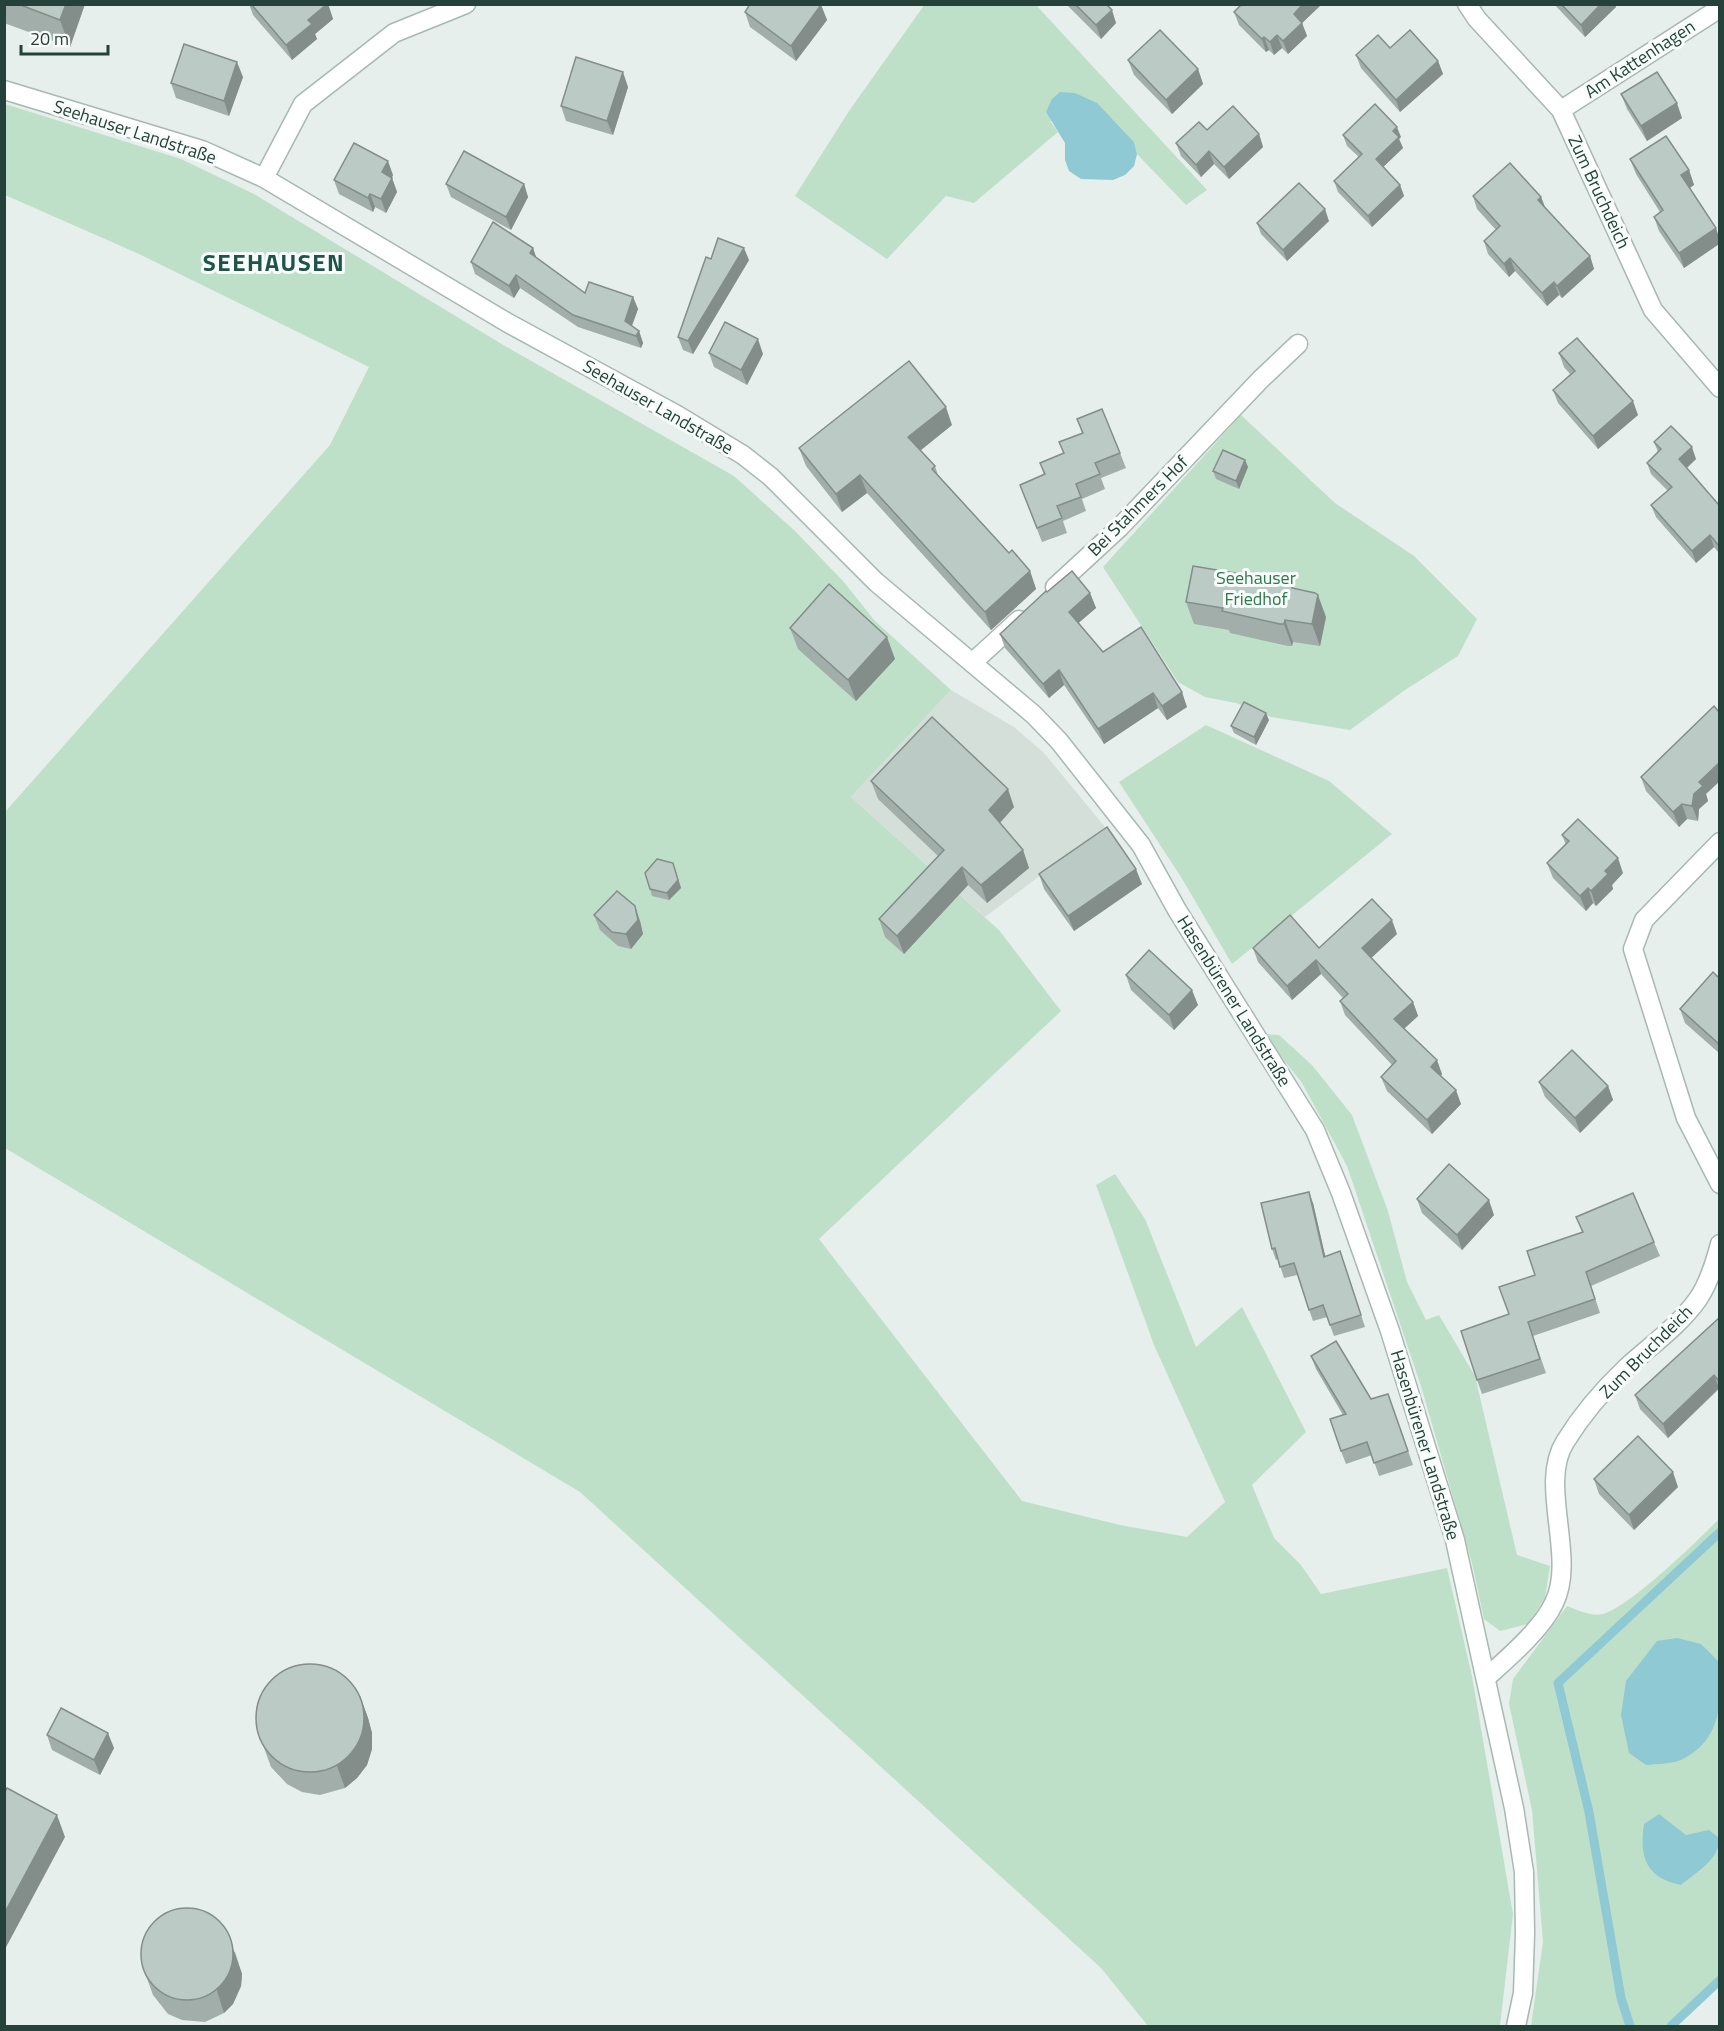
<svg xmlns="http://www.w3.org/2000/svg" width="1724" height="2031" font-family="'Titillium Web',sans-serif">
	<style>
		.built { fill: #d4dfda }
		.green { fill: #bfe0c8 }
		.water { fill: #8ec9d4 }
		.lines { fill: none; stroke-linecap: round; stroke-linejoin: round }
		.stream { stroke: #8ec9d4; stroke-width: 9 }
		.minor-casing { stroke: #a8b8b2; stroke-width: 21 }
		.minor { stroke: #fff; stroke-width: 18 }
		.wall { fill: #a1aea9 }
		.shaded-wall { fill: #838d89 }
		.building { fill: #bbcac4; stroke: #838d89; stroke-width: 1.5 }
		.labels { text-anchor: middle; stroke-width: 6; stroke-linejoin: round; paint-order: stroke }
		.street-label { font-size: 18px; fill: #24423a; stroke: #f7fbf9 }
		.park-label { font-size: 18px; fill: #2d7a4b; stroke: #f7fbf9 }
		.district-label { font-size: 24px; font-weight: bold; letter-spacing: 1.5px; fill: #1f5548; stroke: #f7fbf9 }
	</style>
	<rect width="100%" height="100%" fill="#e6efeb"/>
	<polygon class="built" points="951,690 1014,727 1044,753 1105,827 985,917 851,797"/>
	<g class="green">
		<polygon points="925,4 1036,5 1207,190 1186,205 1137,154 1134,142 1111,118 1050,121 1058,132 974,203 946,196 887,259 795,196 849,111"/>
		<polygon points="5,104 181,159 254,194 505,346 734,476 795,531 843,581 875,621 951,690 851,797 999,930 1061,1011 819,1239 1022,1501 1120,1525 1187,1537 1225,1502 1154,1345 1096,1185 1115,1174 1145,1219 1196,1347 1242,1307 1306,1432 1252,1485 1274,1538 1301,1565 1321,1594 1447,1568 1472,1676 1513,1914 1500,2026 1148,2026 1101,1968 580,1492 5,1148 5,812 330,445 369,367 139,254 5,195"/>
		<polygon points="1241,415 1335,503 1414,556 1477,619 1458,656 1405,690 1350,730 1271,717 1236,703 1205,697 1178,682 1103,567"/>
		<polygon points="1206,725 1329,781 1392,834 1232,964 1181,877 1119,782"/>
		<polygon points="1263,1034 1279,1035 1312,1065 1352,1115 1388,1211 1407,1282 1426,1320 1439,1315 1475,1376 1517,1555 1550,1566 1545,1598 1528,1624 1500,1631 1484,1619 1472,1563 1421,1386 1347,1166 1302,1083"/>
		<path d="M1719,1519V1984L1677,2026H1531L1543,1942L1532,1810L1509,1704L1513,1679L1567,1606C1577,1610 1592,1617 1603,1614C1631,1606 1697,1541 1719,1519Z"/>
	</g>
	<g class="water">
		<polygon points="1060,92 1075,93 1097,103 1134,142 1137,154 1134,166 1125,175 1113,180 1081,179 1069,171 1065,160 1065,143 1046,112 1052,99"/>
		<path d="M1677,1638L1701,1644L1719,1662C1722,1701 1722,1739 1683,1759C1673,1764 1657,1764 1646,1765L1629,1753L1621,1715L1626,1681L1657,1641Z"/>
		<path d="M1659,1814L1686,1835L1709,1830L1719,1838C1720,1860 1696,1872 1681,1885C1646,1878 1639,1857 1644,1824Z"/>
	</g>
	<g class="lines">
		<g class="stream">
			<polyline points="1630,2026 1621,1998 1589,1812 1558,1683 1720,1532"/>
			<polyline points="1671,2026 1720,1980"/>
		</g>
		<g class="minor-casing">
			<g id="minor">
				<polyline points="1467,4 1477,19 1561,110 1653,310 1720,388"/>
				<polyline points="4,90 202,150 264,178 508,323 677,415 743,455 771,477 876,582 1034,715 1059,741 1141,845 1177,910 1315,1130 1341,1193 1390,1331 1455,1540 1514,1808 1524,1872 1525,1934 1523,1993 1516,2026"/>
				<polyline points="1561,110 1720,8"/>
				<polyline points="264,178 303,104 394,33 466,4"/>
				<polyline points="1055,587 1119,528 1261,379 1298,344"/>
				<polyline points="972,663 1019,620"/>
				<polyline points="1720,842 1644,920 1633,949 1686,1118 1720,1184"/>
				<path d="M1487,1677C1508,1658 1542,1629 1554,1603C1577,1557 1538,1485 1565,1442C1581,1416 1604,1389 1626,1368C1650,1346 1679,1326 1698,1299C1709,1283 1715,1263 1720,1244"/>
			</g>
		</g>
		<use href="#minor" class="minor"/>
	</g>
	<g class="wall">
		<polygon points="4,4 85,4 70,47 4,23"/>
		<polygon points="249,4 328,4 333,19 315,34 317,39 292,60 253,15"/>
		<polygon points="1066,4 1111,4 1109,7 1116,23 1101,39"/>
		<polygon points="1242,4 1322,4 1302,23 1307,36 1288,54 1282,48 1274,55 1269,50 1266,52 1239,25 1234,12"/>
		<polygon points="1554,4 1615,4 1616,7 1585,37"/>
		<polygon points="821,5 827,20 796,61 750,27 745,12"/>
		<polygon points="1390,48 1438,61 1443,74 1400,112 1361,68 1356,55"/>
		<polygon points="1128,60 1198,69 1203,84 1172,114 1134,75"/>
		<polygon points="243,77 229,116 176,98 171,83"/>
		<polygon points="628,87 613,135 566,121 561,106"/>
		<polygon points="1621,94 1682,118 1647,141 1627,109"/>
		<polygon points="1207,130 1259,134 1263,147 1229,179 1214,164 1201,177 1181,156 1176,143"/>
		<polygon points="1343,135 1401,137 1399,139 1403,148 1383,167 1400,185 1404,196 1372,227 1338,192 1334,181 1359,157 1347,146"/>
		<polygon points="1630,159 1689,170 1694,185 1690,188 1719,237 1719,244 1684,268 1659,231 1654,217 1660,212 1636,174"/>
		<polygon points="393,175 392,178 397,192 386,213 375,207 373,212 339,194 334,180"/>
		<polygon points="446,184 524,184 528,197 511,230 451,197"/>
		<polygon points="1473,196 1541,197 1545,207 1590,256 1594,269 1562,298 1559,295 1547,306 1515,271 1509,277 1488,254 1484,241 1496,230 1477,209"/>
		<polygon points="1329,221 1287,261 1261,234 1257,223"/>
		<polygon points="533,248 536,257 585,293 633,297 638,309 632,326 639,331 643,343 641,348 578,327 520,288 514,298 475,274 471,262"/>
		<polygon points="711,259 749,260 693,354 683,350 678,337"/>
		<polygon points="709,353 763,354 747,385 714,367"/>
		<polygon points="1559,353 1638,415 1598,449 1558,403 1553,390 1570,374 1564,367"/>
		<polygon points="1077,419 1120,453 1126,468 1101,478 1105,489 1082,499 1086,511 1063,521 1067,533 1042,542 1020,485 1044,475 1040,463 1063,453 1059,442 1082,433"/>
		<polygon points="952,425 920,450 935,466 938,475 1009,553 1030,571 1036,589 991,630 867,493 842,512 806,466 799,448"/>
		<polygon points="1654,442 1696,459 1687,468 1719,505 1719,553 1714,547 1696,563 1656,517 1651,505 1668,491 1651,474 1647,463 1658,452"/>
		<polygon points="1245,460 1248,467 1239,489 1216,479 1213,471"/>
		<polygon points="1292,584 1294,589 1326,617 1320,646 1293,642 1292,646 1288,646 1230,633 1229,630 1194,624 1186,602"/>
		<polygon points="1047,592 1090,593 1096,608 1078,623 1103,652 1187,707 1167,720 1158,708 1104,744 1064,685 1049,698 1005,648 1000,634"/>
		<polygon points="790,628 895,659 856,701 798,649"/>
		<polygon points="1269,720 1256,745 1234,733 1231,726"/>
		<polygon points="1641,777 1706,794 1708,801 1699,809 1698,821 1687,819 1679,827 1646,791"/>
		<polygon points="871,781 1014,807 1000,823 1023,850 1029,868 987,903 968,885 904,954 885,937 879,919 938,856 878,799"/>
		<polygon points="1562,835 1623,873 1612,885 1613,889 1596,906 1593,903 1586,911 1553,878 1547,863 1566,845"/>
		<polygon points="673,863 681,888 669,900 652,896 650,889"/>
		<polygon points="1039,874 1142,884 1074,931 1044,889"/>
		<polygon points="594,915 640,921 643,934 631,949 618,946 600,930"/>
		<polygon points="1397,934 1371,958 1413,1002 1418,1016 1404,1029 1442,1074 1441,1076 1461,1104 1432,1134 1387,1091 1381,1077 1392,1065 1345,1015 1340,1001 1343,998 1321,974 1292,1000 1258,962 1253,948 1319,948"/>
		<polygon points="1126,975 1198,1005 1174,1030 1131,990"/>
		<polygon points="1719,978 1719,1053 1685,1023 1680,1009"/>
		<polygon points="1539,1082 1608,1086 1613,1100 1580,1133 1545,1097"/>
		<polygon points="1417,1199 1494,1215 1462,1250 1422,1213"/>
		<polygon points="1313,1203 1325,1256 1344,1263 1365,1327 1334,1336 1327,1317 1313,1321 1297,1275 1284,1278 1278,1259 1276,1260 1272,1249"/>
		<polygon points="1576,1217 1654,1242 1660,1256 1591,1286 1600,1313 1533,1336 1546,1373 1482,1394 1477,1380 1509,1314 1535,1275 1582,1232"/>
		<polygon points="1719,1318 1719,1389 1668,1438 1640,1409 1635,1395"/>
		<polygon points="1311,1356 1371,1399 1388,1394 1413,1465 1379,1476 1372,1455 1346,1464 1341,1451 1343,1415 1316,1369"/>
		<polygon points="1594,1479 1678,1487 1634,1530 1599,1494"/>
		<polygon points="360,1696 368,1718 372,1733 372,1749 367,1765 357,1778 345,1788 320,1795 302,1792 287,1784 271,1767 263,1745"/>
		<polygon points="47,1735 114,1748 100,1775 52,1750"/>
		<polygon points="235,1952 242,1974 241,1986 233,2004 224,2013 205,2022 182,2020 168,2014 153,1995 145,1973"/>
	</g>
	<g class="shaded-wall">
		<polygon points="66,4 85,4 70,47 60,20"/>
		<polygon points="327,4 328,4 333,19 315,34 317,39 292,60 286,45 308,20"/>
		<polygon points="1303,4 1322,4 1302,23 1307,36 1288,54 1283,41 1294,14"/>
		<polygon points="1601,4 1615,4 1616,7 1585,37 1581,25"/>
		<polygon points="821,5 827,20 796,61 791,46"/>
		<polygon points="1112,10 1116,23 1101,39 1096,25"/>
		<polygon points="1277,35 1282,48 1274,55 1270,42"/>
		<polygon points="1264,37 1269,50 1266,52 1262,39"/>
		<polygon points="1438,61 1443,74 1400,112 1396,100"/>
		<polygon points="237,62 243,77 229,116 224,101"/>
		<polygon points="1198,69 1203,84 1172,114 1166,100"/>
		<polygon points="623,72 628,87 613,135 607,121"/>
		<polygon points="1677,103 1682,118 1647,141 1641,126"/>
		<polygon points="1397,127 1401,137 1399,139 1403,148 1380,170 1376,159 1393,131"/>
		<polygon points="1259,134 1263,147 1229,179 1224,167"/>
		<polygon points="1209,151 1214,164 1201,177 1196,165"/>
		<polygon points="388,161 393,175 387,186 382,172"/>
		<polygon points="1689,170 1694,185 1686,190 1681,175"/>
		<polygon points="392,178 397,192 386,213 381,199"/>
		<polygon points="524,184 528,197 511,230 506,217"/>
		<polygon points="1400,185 1404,196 1372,227 1368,216"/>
		<polygon points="370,194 375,207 373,212 368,198"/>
		<polygon points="1541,197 1546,210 1538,200"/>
		<polygon points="1325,209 1329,221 1287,261 1283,250"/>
		<polygon points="1716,228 1719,237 1719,244 1684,268 1679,253"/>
		<polygon points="533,248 537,260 530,253"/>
		<polygon points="744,248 749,260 693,354 688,341"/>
		<polygon points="1590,256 1594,269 1562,298 1557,286"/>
		<polygon points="1510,258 1515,271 1509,277 1504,264"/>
		<polygon points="516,275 520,288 514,298 509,286"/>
		<polygon points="1554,282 1559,295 1547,306 1542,293"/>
		<polygon points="633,297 638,309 629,333 625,321"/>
		<polygon points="639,331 643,343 641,348 636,336"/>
		<polygon points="758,339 763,354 747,385 741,370"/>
		<polygon points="1633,401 1638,415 1598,449 1593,436"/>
		<polygon points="946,407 952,425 915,455 908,437"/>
		<polygon points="1692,447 1696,459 1683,471 1679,459"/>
		<polygon points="1245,460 1248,467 1239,489 1236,481"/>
		<polygon points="860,475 867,493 842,512 836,494"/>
		<polygon points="1710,535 1714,547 1696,563 1692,551"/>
		<polygon points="1030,571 1036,589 991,630 985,612"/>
		<polygon points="1090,593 1096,608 1074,627 1069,612"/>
		<polygon points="1318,595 1326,617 1320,646 1312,624"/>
		<polygon points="1285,620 1293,642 1292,646 1284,624"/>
		<polygon points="887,637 895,659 856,701 848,680"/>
		<polygon points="1059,670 1064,685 1049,698 1043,684"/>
		<polygon points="1182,692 1187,707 1167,720 1162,706"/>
		<polygon points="1153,693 1158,708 1104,744 1098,729"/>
		<polygon points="1266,713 1269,720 1256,745 1254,737"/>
		<polygon points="1719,763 1719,782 1706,794 1708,801 1699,809 1698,821 1692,806 1694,794 1699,782"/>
		<polygon points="1008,789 1014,807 995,828 989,810"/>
		<polygon points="1682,804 1687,819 1679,827 1673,812"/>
		<polygon points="1023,850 1029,868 987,903 981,885"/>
		<polygon points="1618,858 1623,873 1612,885 1613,889 1596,906 1591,891 1605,871"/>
		<polygon points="673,863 681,888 669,900 667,893"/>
		<polygon points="962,867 968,885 904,954 897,936"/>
		<polygon points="1136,869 1142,884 1074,931 1068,916"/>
		<polygon points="1588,888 1593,903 1586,911 1580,896"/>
		<polygon points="635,906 640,921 643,934 631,949 626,934"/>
		<polygon points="1392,920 1397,934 1367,962 1362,948"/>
		<polygon points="1316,960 1321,974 1292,1000 1287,986"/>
		<polygon points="1192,990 1198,1005 1174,1030 1169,1015"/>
		<polygon points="1413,1002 1418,1016 1399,1033 1394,1019"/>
		<polygon points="1437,1060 1442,1074 1436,1081 1431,1067"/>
		<polygon points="1608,1086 1613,1100 1580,1133 1575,1118"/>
		<polygon points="1456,1090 1461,1104 1432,1134 1427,1120"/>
		<polygon points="1309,1192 1313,1203 1328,1268 1324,1257"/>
		<polygon points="1489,1200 1494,1215 1462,1250 1457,1235"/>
		<polygon points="1714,1375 1719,1388 1668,1438 1663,1424"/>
		<polygon points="1673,1472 1678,1487 1634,1530 1629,1515"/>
		<polygon points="360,1696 368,1718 372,1733 372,1749 367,1765 357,1778 345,1788 337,1766"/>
		<polygon points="108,1733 114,1748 100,1775 94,1760"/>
		<polygon points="57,1815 65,1837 4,1951 4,1914"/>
		<polygon points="227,1931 242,1974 241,1986 233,2004 224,2013 217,1991"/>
	</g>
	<g class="building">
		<polygon points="18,4 66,4 60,20"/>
		<polygon points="251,4 327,4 308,20 312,24 286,45"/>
		<polygon points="750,4 821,4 821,5 791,46 745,12"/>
		<polygon points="1075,4 1106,4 1112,10 1096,25"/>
		<polygon points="1242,4 1303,4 1294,14 1302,23 1283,41 1277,35 1270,42 1264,37 1262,39 1234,12"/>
		<polygon points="1561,4 1601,4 1581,25"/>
		<polygon points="1160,30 1198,69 1166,100 1128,60"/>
		<polygon points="1410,30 1438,61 1396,100 1356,55 1378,35 1390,48"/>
		<polygon points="184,44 237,62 224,101 171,83"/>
		<polygon points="576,57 623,72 607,121 561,106"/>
		<polygon points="1657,72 1677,103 1641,126 1621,94"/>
		<polygon points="1375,104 1397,127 1393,131 1399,137 1376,159 1400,185 1368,216 1334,181 1362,154 1343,135"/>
		<polygon points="1233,106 1259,134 1224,167 1209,151 1196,165 1176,143 1199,122 1207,130"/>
		<polygon points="1666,136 1689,170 1681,175 1716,228 1679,253 1654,217 1663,210 1630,159"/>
		<polygon points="354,143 388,161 382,172 392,178 381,199 370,194 368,198 334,180"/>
		<polygon points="464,151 524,184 506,217 446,184"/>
		<polygon points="1510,163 1541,197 1538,200 1590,256 1557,286 1554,282 1542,293 1510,258 1504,264 1484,241 1500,226 1473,196"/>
		<polygon points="1299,183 1325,209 1283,250 1257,223"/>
		<polygon points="493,222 533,248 530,253 585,293 589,282 633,297 625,321 639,331 636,336 573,315 516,275 509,286 471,262"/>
		<polygon points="718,238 744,248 688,341 678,337 706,257 711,259"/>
		<polygon points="725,322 758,339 741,370 709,353"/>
		<polygon points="1577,338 1633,401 1593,436 1553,390 1575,371 1559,353"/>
		<polygon points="909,361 946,407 908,437 935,466 932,469 1009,553 1012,550 1030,571 985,612 860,475 836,494 799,448"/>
		<polygon points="1102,409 1120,453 1095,463 1100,474 1076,484 1081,497 1057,506 1062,518 1037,528 1020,485 1045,474 1040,463 1064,453 1059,442 1083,433 1077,419"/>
		<polygon points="1671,426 1692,447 1679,459 1719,505 1719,546 1710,535 1692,551 1651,505 1672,487 1647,463 1661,449 1654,442"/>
		<polygon points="1223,450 1245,460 1236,481 1213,471"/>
		<polygon points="1193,566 1289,582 1292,584 1292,588 1315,593 1318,595 1312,624 1285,620 1284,624 1280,624 1222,611 1223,608 1186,602"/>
		<polygon points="1072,571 1090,593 1069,612 1103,652 1141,627 1182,692 1162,706 1153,693 1098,729 1059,670 1043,684 1000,634 1046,591 1047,592"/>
		<polygon points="829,584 887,637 848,680 790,628"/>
		<polygon points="1244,702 1266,713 1254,737 1231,726"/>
		<polygon points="1714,706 1719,712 1719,763 1699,782 1703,786 1694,794 1692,806 1682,804 1673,812 1641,777"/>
		<polygon points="932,717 1008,789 989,810 1023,850 981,885 962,867 897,936 879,919 944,850 871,781"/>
		<polygon points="1578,819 1618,858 1605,871 1608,874 1591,891 1588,888 1580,896 1547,863 1569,841 1562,835"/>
		<polygon points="1107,827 1136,869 1068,916 1039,874"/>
		<polygon points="657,859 673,863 678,880 667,893 650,889 645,873"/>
		<polygon points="617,891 635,906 638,920 626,934 612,932 594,915"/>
		<polygon points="1372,899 1392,920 1362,948 1413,1002 1394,1019 1437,1060 1431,1067 1456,1090 1427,1120 1381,1077 1396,1061 1340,1001 1348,994 1316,960 1287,986 1253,948 1290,915 1319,948"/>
		<polygon points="1149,950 1192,990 1169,1015 1126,975"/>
		<polygon points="1713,972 1719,978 1719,1044 1680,1009"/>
		<polygon points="1572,1050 1608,1086 1575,1118 1539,1082"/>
		<polygon points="1449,1164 1489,1200 1457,1235 1417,1199"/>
		<polygon points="1309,1192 1324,1257 1340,1251 1361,1315 1330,1325 1323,1305 1309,1310 1294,1263 1280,1267 1275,1248 1272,1249 1261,1203"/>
		<polygon points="1633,1193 1654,1242 1586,1272 1595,1299 1528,1322 1540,1359 1477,1380 1461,1331 1509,1314 1499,1287 1535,1275 1527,1251 1583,1232 1576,1217"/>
		<polygon points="1719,1318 1719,1381 1714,1375 1663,1424 1635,1395"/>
		<polygon points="1336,1341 1371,1399 1388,1394 1408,1451 1374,1463 1367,1442 1341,1451 1330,1419 1346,1414 1311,1356"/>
		<polygon points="1638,1436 1673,1472 1629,1515 1594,1479"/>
		<circle cx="310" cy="1718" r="54"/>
		<polygon points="61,1708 108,1733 94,1760 47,1735"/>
		<polygon points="7,1788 57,1815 4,1914 4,1793"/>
		<circle cx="187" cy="1954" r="46"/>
	</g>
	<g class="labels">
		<g class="street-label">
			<text transform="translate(1640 59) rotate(-33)" y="6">Am Kattenhagen</text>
			<text transform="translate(135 132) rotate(18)" y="6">Seehauser Landstraße</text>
			<text transform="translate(1599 192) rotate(65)" y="6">Zum Bruchdeich</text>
			<text transform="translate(658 407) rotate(30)" y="6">Seehauser Landstraße</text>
			<text transform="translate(1138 506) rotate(-45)" y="6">Bei Stahmers Hof</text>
			<text transform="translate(1234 1001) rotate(58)" y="6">Hasenbürener Landstraße</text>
			<text transform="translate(1646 1352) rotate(-45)" y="6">Zum Bruchdeich</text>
			<text transform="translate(1425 1445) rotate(73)" y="6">Hasenbürener Landstraße</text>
		</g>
		<g class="park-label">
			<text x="1256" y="584">Seehauser<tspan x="1256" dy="21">Friedhof</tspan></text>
		</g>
		<g class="district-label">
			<text x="274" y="271">SEEHAUSEN</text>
		</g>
	</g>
	<rect width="1724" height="2031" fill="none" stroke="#24423a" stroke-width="12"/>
	<path d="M21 45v9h87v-9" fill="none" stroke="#24423a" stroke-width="3"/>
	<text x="30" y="45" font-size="18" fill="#24423a" stroke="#f7fbf9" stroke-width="4.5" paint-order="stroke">20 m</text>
</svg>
